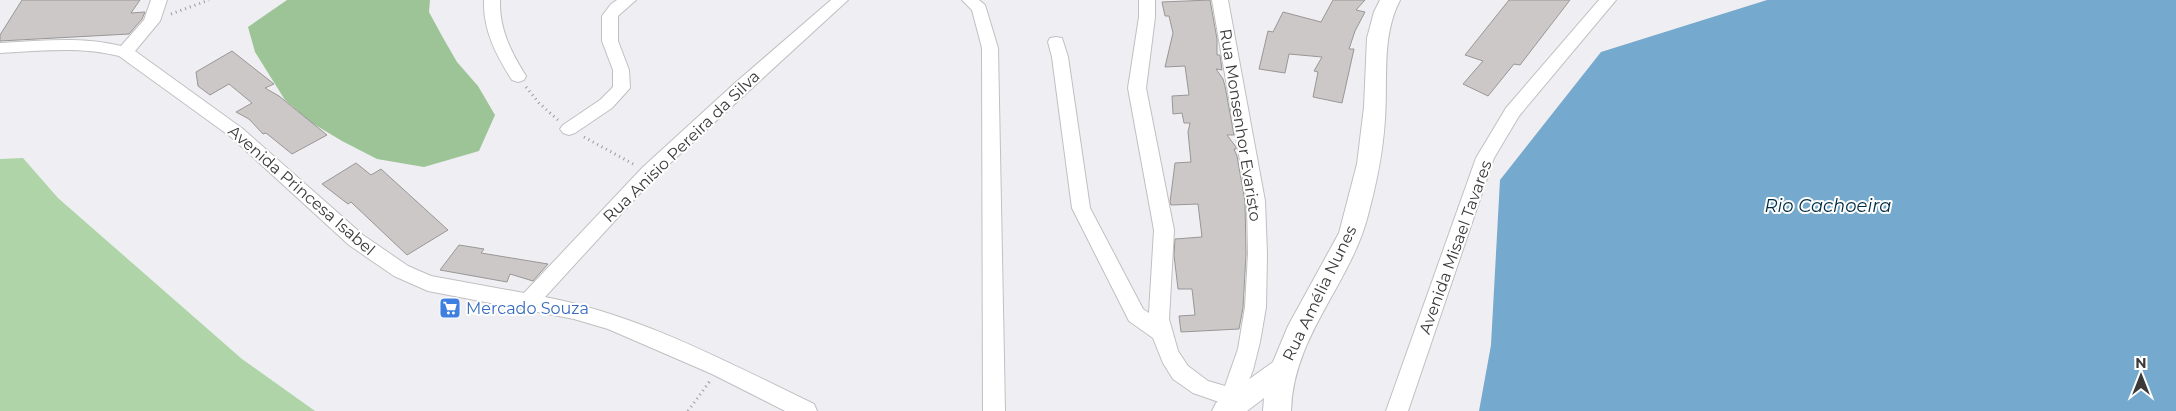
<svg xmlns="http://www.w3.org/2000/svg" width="2176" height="411" font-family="Montserrat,sans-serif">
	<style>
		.green { fill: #aed4a7 }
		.forest { fill: #9dc496 }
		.water { fill: #75a9cd }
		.building { fill: #ccc8c7; stroke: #9a9695 }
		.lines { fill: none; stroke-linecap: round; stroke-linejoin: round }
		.minor-casing { stroke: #c0c0c3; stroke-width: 2 }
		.major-casing { stroke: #c0c0c3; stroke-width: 2 }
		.path { stroke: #9b9b9e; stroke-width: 3; stroke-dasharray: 1 4; stroke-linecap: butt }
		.minor { fill: #fff; fill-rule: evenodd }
		.major { fill: #fff; fill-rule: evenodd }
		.labels { text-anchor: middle; stroke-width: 4; stroke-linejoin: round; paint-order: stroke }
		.street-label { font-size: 16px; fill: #3a3a3b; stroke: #fff }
		.shop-label { font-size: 16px; fill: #366cbe; stroke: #fff; text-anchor: start }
		.water-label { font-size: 18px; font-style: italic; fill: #002d45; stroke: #fff }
	</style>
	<rect width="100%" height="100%" fill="#efeff3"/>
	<polygon class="green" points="23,158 58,198 242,359 315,411 0,411 0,159"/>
	<polygon class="forest" points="287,0 430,0 429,12 442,36 457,62 478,86 495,115 479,151 424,167 377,159 342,141 312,123 285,100 255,52 248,27"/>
	<polygon class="water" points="1767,0 2176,0 2176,411 1479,411 1491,345 1500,180 1601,52"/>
	<g class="building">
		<polygon points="22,0 140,0 131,13 145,12 142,19 129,34 0,41 0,35"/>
		<polygon points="1210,0 1217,39 1217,55 1220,55 1222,70 1216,69 1223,79 1225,86 1234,135 1227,135 1236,147 1236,149 1234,149 1237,156 1245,201 1246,254 1243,308 1239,329 1181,332 1179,316 1195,315 1192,289 1178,289 1174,255 1175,239 1202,237 1198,204 1171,205 1170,202 1175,163 1191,162 1188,132 1190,123 1184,123 1182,113 1173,114 1172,96 1189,95 1185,66 1165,67 1173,33 1169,16 1165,16 1162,2"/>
		<polygon points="1333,0 1365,0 1356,10 1365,12 1355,31 1349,49 1354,49 1342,103 1313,97 1318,72 1314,71 1322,57 1289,54 1285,73 1259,69 1268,31 1273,32 1283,12 1321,22"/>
		<polygon points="1509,0 1570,0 1520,65 1514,64 1488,96 1463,84 1483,61 1465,55"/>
		<polygon points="232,51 274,84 265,88 279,96 327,135 292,154 266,133 263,134 249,119 236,112 252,103 229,84 210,95 198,86 196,72"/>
		<polygon points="356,163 371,175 381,169 448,230 407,255 351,202 348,204 322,184"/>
		<polygon points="459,245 484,249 481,253 548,264 533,281 510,274 507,282 440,270"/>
	</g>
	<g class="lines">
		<g class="minor-casing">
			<g id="minor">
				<path d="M151,0H167L160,21L135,51L243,129L363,235L408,266L431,276L524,293L643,167L735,83L831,0H848L655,177L545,297C640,315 727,362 814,404L817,411H785L712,374L608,329L574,319L428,291L394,276L349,245L231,137L119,56C80,46 40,51 0,53V43C41,41 81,36 121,46L144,20Z"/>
				<path d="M484,0H500C499,29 511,52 526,76L524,80L518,82L512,80C496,55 483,30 484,0Z"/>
				<polygon points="617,0 636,0 618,16 618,41 629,70 630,88 612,108 575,133 569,135 563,133 560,129 563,125 600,100 613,87 613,70 602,41 602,16 611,4"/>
				<polygon points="962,0 979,0 985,5 998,48 1005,411 983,411 982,48 972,10"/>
				<polygon points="1139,0 1155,0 1155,17 1146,88 1174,230 1169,319 1178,351 1188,366 1208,381 1225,386 1238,349 1245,307 1248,254 1247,201 1212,0 1228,0 1265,201 1267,254 1266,307 1260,342 1253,370 1237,411 1215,411 1219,402 1193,393 1173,379 1163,363 1153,338 1129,321 1072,208 1052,57 1048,42 1050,38 1056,37 1062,38 1068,57 1090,208 1143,309 1149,313 1154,230 1128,88 1139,17"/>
				<polygon points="1599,0 1616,0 1519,116 1494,158 1408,411 1386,411 1476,158 1506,108"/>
			</g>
		</g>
		<g class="major-casing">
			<path id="major" d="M1380,0H1400C1381,37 1388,78 1385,119C1383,153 1376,186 1367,219C1348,287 1293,337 1291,411H1263L1264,398L1247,411H1212L1216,403L1273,362L1288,326L1339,233L1357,164L1364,107L1367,38L1374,12Z"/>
		</g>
		<g class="path">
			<polyline points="171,14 209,0"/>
			<polyline points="526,87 539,103 558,120"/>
			<polyline points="584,137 635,165"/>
			<polyline points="688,411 710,381"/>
		</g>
		<use href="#minor" class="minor"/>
		<use href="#major" class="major"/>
	</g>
	<defs>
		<g id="supermarket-square" transform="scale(1.125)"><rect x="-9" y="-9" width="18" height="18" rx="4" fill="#3f7fe0" stroke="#fff"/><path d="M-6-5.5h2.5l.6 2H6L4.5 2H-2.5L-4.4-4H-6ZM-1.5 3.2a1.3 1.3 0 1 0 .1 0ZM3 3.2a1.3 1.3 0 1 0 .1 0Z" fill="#fff"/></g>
	</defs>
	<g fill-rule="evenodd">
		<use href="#supermarket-square" x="450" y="308"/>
	</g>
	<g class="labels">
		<g class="street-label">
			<text transform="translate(1241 125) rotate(81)" y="6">Rua Monsenhor Evaristo</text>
			<text transform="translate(681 146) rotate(-44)" y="6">Rua Anisio Pereira da Silva</text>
			<text transform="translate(302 190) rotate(41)" y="6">Avenida Princesa Isabel</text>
			<text transform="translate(1455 247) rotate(-70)" y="6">Avenida Misael Tavares</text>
			<text transform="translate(1319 293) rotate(-64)" y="6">Rua Amélia Nunes</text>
		</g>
		<g class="shop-label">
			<text x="466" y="314">Mercado Souza</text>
		</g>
		<g class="water-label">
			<text x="1828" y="212">Rio Cachoeira</text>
		</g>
	</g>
	<g transform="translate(2141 376)" stroke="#ffffff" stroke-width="4" paint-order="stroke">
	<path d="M0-4L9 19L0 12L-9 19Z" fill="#3a3a3b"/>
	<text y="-8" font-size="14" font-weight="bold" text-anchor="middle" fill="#3a3a3b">N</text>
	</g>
</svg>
